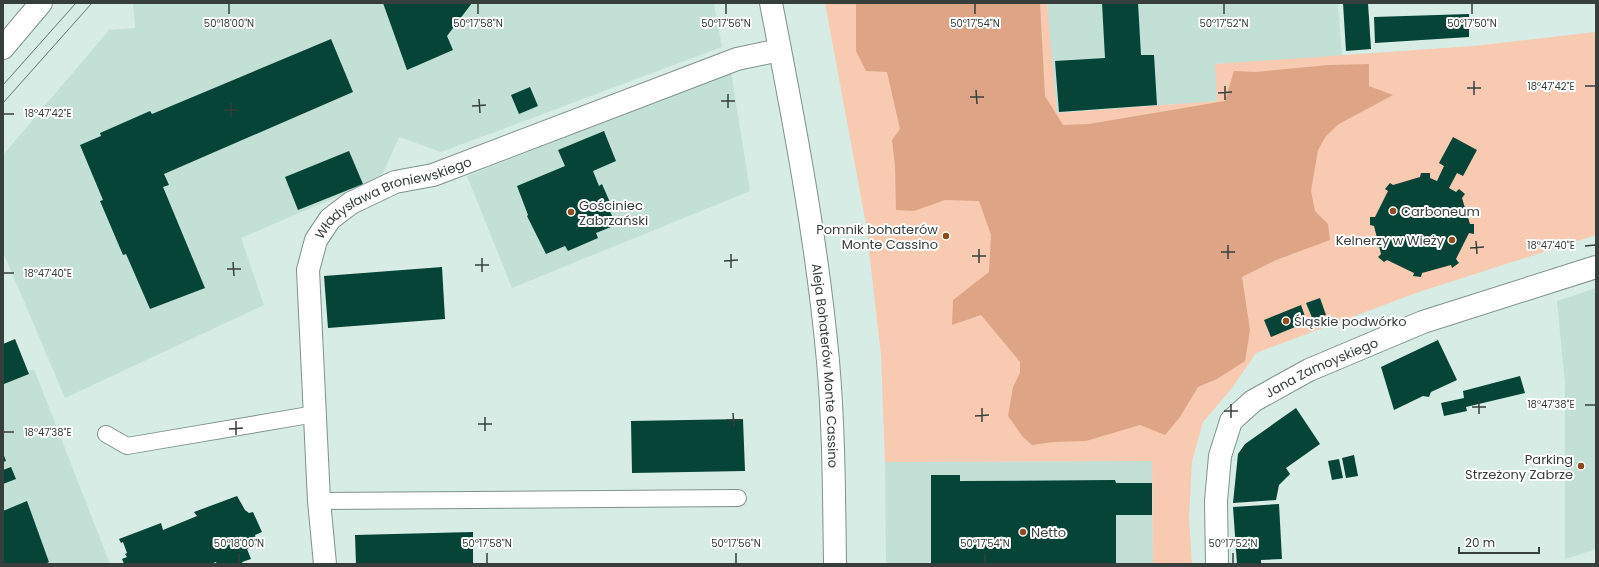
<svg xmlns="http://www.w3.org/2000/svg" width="1599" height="567" font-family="Poppins,sans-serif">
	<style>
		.built { fill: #c3e0d6 }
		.green { fill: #f7cab1 }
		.forest { fill: #dda585 }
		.building { fill: #054436 }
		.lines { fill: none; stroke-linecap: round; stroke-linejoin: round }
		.service-casing { stroke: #7f928b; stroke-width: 18 }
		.minor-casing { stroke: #7f928b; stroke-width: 24 }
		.tertiary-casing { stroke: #7f928b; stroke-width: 24 }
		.service { stroke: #fff; stroke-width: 16 }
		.minor { stroke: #fff; stroke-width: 22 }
		.tertiary { stroke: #fff; stroke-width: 22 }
		.tram { stroke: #677470; stroke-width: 1 }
		.ticks { fill: none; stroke: #363f3c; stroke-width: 1.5 }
		.poi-dot { fill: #8f4b1e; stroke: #fff; stroke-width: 1.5 }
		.labels { text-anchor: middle; stroke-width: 4; stroke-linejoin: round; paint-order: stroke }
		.street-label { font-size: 13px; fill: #363f3c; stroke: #fff }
		.poi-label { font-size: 13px; fill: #363f3c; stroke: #fff; text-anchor: start }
		.ticks-label { font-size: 10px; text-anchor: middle; fill: #363f3c; stroke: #fff; stroke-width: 4; stroke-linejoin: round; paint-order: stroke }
	</style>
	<rect width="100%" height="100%" fill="#d7ece4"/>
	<g class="built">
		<polygon points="133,3 714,3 722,47 441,152 399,137 381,178 241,238 264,305 65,398 3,252 3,155 109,30 135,28"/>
		<polygon points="1047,3 1338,3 1342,56 1215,64 1218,101 1056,113"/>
		<polygon points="731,71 750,191 512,288 467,176"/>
		<polygon points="1596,288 1596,549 1565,559 1565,384 1557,301"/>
		<polygon points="34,369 110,564 3,564 3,381"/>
		<polygon points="1152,461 1153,564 886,564 885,462"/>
	</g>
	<polygon class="green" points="825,3 1047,3 1057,113 1217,101 1215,64 1473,46 1596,32 1596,235 1416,293 1256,353 1232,388 1203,422 1192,461 1189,517 1192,564 1153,564 1152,461 885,462 881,355 866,224"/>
	<polygon class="forest" points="856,3 1040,3 1045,96 1063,125 1089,124 1225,101 1234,71 1255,72 1329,65 1369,64 1369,86 1393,95 1339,124 1326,136 1318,150 1311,191 1315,211 1328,224 1330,240 1276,260 1242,277 1250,330 1245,361 1217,379 1198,387 1180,417 1165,435 1140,425 1086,441 1054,442 1032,445 1023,437 1008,416 1013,387 1020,373 1020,362 981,315 952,325 953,300 989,272 991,235 979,201 945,200 914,211 896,210 895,166 892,140 900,129 887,72 866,71 856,51"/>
	<g class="building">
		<polygon points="383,3 472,3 447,36 453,50 407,70"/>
		<polygon points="1102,3 1138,3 1141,55 1154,55 1157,105 1059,112 1055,61 1105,58"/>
		<polygon points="1343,3 1368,3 1371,49 1346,51"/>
		<polygon points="1469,14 1469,37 1375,43 1374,17"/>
		<polygon points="331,39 353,92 164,174 169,185 163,187 205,288 150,309 126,254 123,255 100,201 103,200 80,145 101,136 100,133 150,111 152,114"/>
		<polygon points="530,87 538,106 519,114 511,95"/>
		<polygon points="604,131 616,161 593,171 599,186 602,184 612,207 609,209 616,225 596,233 598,238 568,251 565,246 546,254 527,216 528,215 517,186 565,166 558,150"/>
		<polygon points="1453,137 1477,150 1463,176 1457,173 1449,188 1456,192 1459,189 1465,194 1462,198 1470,224 1474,224 1474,234 1469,233 1456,259 1459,263 1452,268 1451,265 1422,273 1421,277 1413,276 1414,273 1387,260 1384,262 1378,257 1381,254 1374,226 1370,225 1370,217 1375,217 1388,191 1385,189 1390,183 1393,185 1420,177 1421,173 1430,173 1430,178 1437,181 1444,166 1439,163"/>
		<polygon points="349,151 363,184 298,210 285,177"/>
		<polygon points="442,267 445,319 328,328 324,276"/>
		<polygon points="1320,298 1326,315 1313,320 1306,303"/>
		<polygon points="1301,305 1307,322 1271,337 1264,320"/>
		<polygon points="15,339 29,374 4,384 3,344"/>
		<polygon points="1438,340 1457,380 1431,392 1429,397 1423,396 1394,410 1381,367"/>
		<polygon points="1520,376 1525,393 1466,407 1467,411 1444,416 1441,403 1464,398 1463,391"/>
		<polygon points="1296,408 1320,444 1286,468 1290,474 1279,485 1276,500 1233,503 1238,454 1245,444"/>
		<polygon points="743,419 745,471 632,473 631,421"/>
		<polygon points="3,453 6,461 3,462"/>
		<polygon points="1354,455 1358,476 1346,478 1342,458"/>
		<polygon points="1339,459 1343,478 1332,480 1328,461"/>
		<polygon points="11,467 16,479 3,484 3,470"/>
		<polygon points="931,475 960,475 960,481 1115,480 1116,483 1152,483 1152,515 1116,515 1116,564 931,564"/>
		<polygon points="237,496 245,510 249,513 253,512 262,532 255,535 259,544 247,549 251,559 242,562 243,564 217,564 216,562 210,564 124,564 122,559 127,557 125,554 127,553 123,542 121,543 119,539 161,523 163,530 197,516 194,512"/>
		<polygon points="27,501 49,562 45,564 3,564 3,511"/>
		<polygon points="1279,504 1282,559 1261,560 1261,564 1237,564 1233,507"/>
		<polygon points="473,532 473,564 356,564 355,535"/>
	</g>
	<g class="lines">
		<g class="service-casing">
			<g id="service">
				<polyline points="106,434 127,446 315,414"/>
				<polyline points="319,501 738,498"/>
			</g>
		</g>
		<g class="minor-casing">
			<g id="minor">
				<path id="s1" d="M325,564L319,501L308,270L316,240L330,219L351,203L395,182L433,175L737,59L780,50"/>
				<path id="s2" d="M1217,564L1216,501L1220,456L1231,421L1253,401L1309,370L1423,322L1596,267"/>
			</g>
		</g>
		<g class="tertiary-casing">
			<g id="tertiary">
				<path id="s3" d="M771,3C794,121 817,241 828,361C834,429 834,497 835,564"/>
				<polyline points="3,48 41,3"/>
			</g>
		</g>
		<use href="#service" class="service"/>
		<use href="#minor" class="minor"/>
		<use href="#tertiary" class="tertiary"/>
		<g class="tram">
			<polyline points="3,85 76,3"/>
			<polyline points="3,103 92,3"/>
		</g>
	</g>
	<path class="ticks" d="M229,4V14M478,4V14M726,4V14M975,4V14M1224,4V14M1472,4V14M1474,81V95M1225,86V100M1585,86H1595M1467,88H1481M976,90L977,104M1218,93L1232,92M728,94V108M970,97H984M479,99L480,113M721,101H735M231,103V117M472,106L486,105M224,110H238M4,114H14M1476,241L1477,254M1228,245V259M1585,246L1595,245M1470,248L1484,247M979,249V263M1221,252H1235M731,254V268M972,256H986M482,258V272M724,261L738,260M233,262L234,276M475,265H489M227,269H241M4,273H14M1479,400V414M1231,404V418M1585,405H1595M1472,407H1486M982,408V422M1224,411H1238M733,413L734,427M975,416L989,415M485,417V431M727,420H741M236,421V435M478,424H492M229,429L243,428M4,432H14M239,553V563M487,553V563M736,553V563M985,553V563M1233,553V563"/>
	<g class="poi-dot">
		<circle cx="1393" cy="211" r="4"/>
		<circle cx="571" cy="212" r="4"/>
		<circle cx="946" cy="236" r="4"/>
		<circle cx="1452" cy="240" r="4"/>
		<circle cx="1286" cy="321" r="4"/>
		<circle cx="1581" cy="466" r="4"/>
		<circle cx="1023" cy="532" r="4"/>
	</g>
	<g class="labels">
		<g class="street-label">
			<text dy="5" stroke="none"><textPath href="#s1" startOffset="417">Władysława Broniewskiego</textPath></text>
			<text dy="5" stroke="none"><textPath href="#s3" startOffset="367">Aleja Bohaterów Monte Cassino</textPath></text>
			<text dy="5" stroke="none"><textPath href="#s2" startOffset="251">Jana Zamoyskiego</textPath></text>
		</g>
		<g class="poi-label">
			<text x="579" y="210">Gościniec<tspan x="579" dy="15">Zabrzański</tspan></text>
			<text x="1401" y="216">Carboneum</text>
			<text x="938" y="234" text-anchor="end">Pomnik bohaterów<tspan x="938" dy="15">Monte Cassino</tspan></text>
			<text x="1444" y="245" text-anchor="end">Kelnerzy w Wieży</text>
			<text x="1294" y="326">Śląskie podwórko</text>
			<text x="1573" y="464" text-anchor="end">Parking<tspan x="1573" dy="15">Strzeżony Zabrze</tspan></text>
			<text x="1031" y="537">Netto</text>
		</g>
	</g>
	<g class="ticks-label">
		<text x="229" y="27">50°18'00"N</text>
		<text x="478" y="27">50°17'58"N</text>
		<text x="726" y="27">50°17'56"N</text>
		<text x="975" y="27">50°17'54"N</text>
		<text x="1224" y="27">50°17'52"N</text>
		<text x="1472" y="27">50°17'50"N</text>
		<text x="1551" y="90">18°47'42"E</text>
		<text x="48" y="117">18°47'42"E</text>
		<text x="1551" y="249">18°47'40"E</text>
		<text x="48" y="277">18°47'40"E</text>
		<text x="1551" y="408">18°47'38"E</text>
		<text x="48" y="436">18°47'38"E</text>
		<text x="239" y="547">50°18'00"N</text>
		<text x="487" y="547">50°17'58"N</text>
		<text x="736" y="547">50°17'56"N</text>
		<text x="985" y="547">50°17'54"N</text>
		<text x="1233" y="547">50°17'52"N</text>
	</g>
	<rect width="1599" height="567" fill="none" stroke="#363f3c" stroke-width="8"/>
	<path d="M1459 547v6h80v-6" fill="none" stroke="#363f3c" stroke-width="2"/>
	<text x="1465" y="547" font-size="12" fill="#363f3c" stroke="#ffffff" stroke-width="3" paint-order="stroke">20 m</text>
</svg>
